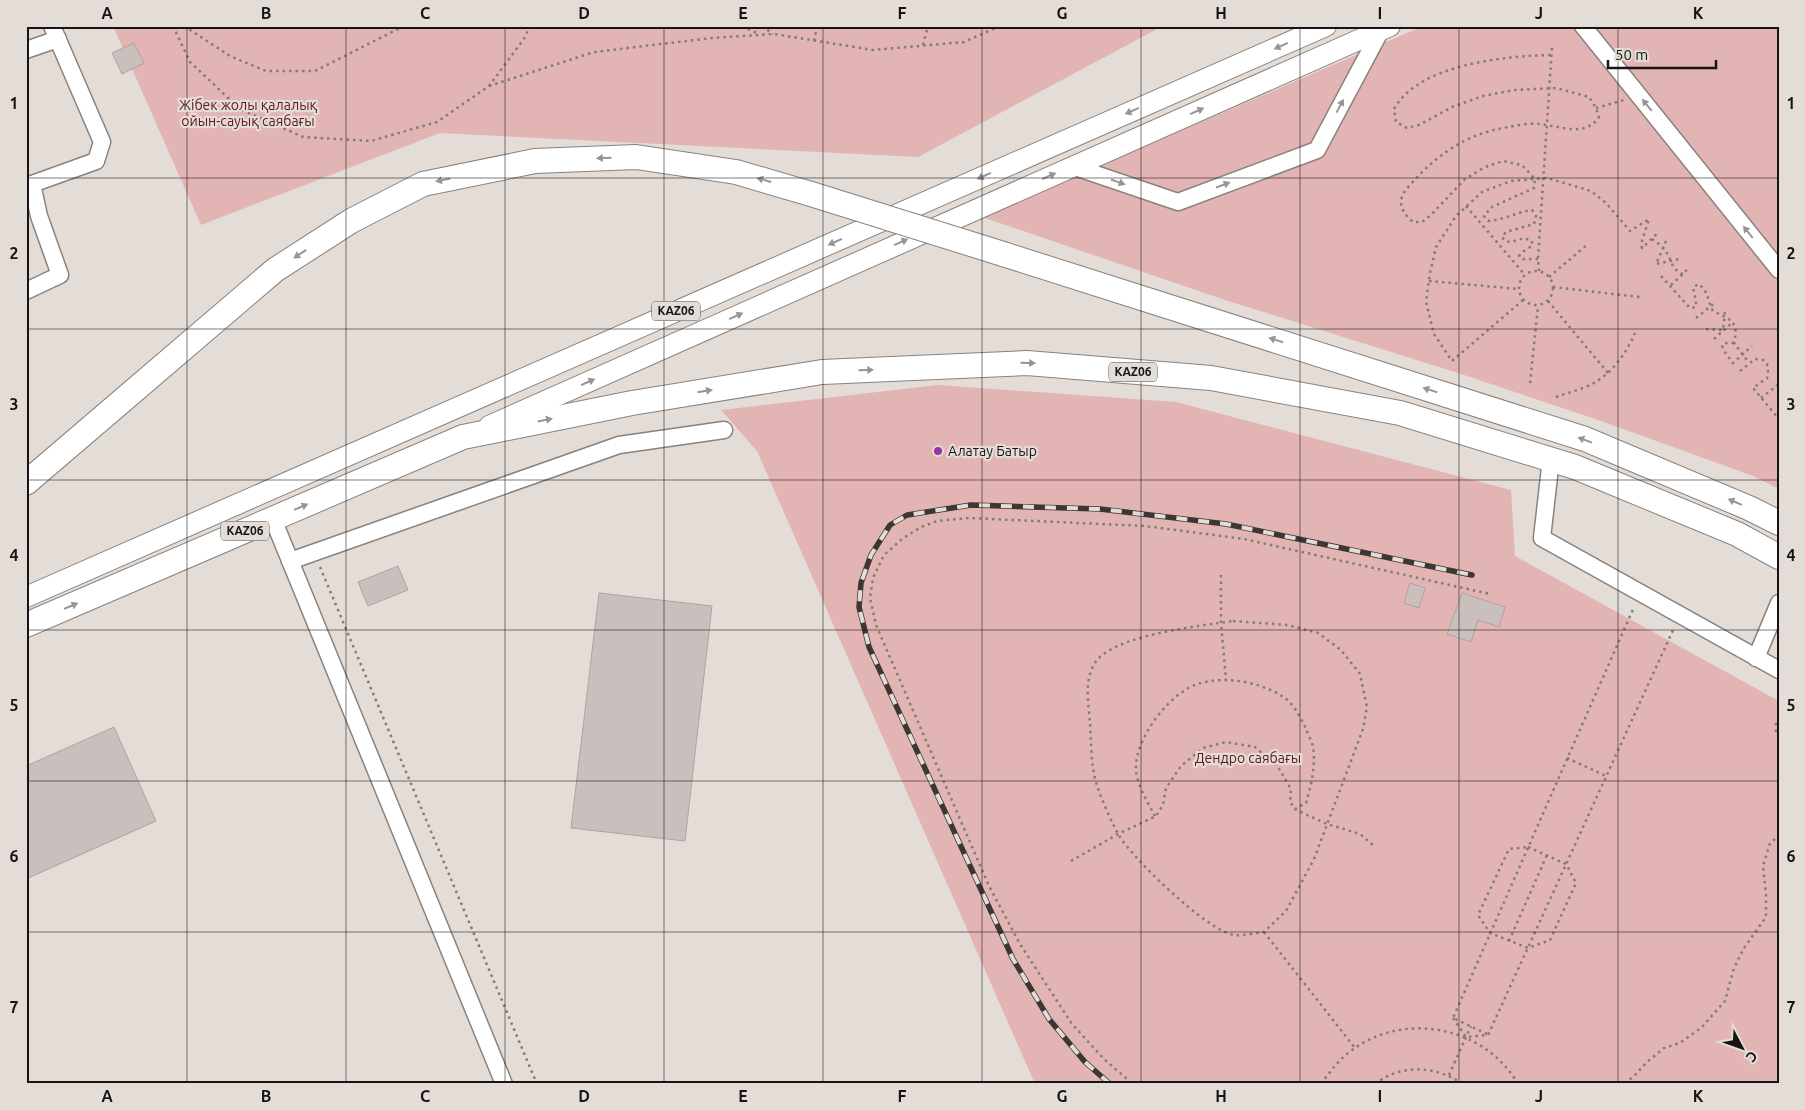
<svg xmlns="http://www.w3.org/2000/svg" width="1805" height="1110" font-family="Ubuntu,sans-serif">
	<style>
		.green { fill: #e2b5b4 }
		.building { fill: #c9c0bd; stroke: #ada4a1 }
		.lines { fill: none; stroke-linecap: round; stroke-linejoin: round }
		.minor-casing { stroke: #89827d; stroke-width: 19 }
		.major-casing { stroke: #89827d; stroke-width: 22 }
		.highway-casing { stroke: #89827d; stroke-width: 26 }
		.path { stroke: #817c78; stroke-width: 2.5; stroke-dasharray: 2.5 4; stroke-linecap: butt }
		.minor { stroke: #fff; stroke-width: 16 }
		.major { stroke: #fff; stroke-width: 20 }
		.highway { stroke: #fff; stroke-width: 24 }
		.rail-casing { stroke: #3a3735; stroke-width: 5.5 }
		.rail { stroke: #e4ddd7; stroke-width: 4; stroke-dasharray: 11; stroke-linecap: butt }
		.highway-bridge-casing { stroke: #89827d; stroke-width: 26; stroke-linecap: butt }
		.highway-bridge { stroke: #fff; stroke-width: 24 }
		.oneway { fill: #979595 }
		.grid { fill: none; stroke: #171413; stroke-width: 1; stroke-opacity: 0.55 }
		.poi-dot { fill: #9537a1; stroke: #e4ddd7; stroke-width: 2 }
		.labels { text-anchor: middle; stroke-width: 4.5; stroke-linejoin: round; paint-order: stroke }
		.shield { fill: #e4ddd7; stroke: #54504e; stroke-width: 1 }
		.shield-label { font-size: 12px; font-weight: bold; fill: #171413 }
		.park-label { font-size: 14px; fill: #5e161e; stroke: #e4ddd7 }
		.poi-label { font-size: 14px; fill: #171413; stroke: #e4ddd7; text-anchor: start }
		.neatline { fill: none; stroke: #171413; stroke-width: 2 }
		.grid-label { font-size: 16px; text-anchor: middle; font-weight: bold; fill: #171413 }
	</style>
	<rect width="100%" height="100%" fill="#e4ddd7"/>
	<g class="green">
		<polygon points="113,26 1163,26 918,157 440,133 201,225"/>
		<polygon points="1423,26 1779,26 1779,489 1753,476 1601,421 1461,374 1222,299 982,217"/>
		<polygon points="938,385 1176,402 1511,490 1515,556 1779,701 1779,1084 1035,1084 757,451 721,410"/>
	</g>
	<g class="building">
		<polygon points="134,43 144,63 122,74 112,53"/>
		<polygon points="398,566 408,590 368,606 358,582"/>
		<polygon points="1410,583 1425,588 1419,608 1404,603"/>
		<polygon points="599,593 712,606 685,841 571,828"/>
		<polygon points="1462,593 1505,607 1499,627 1478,620 1471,642 1447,634"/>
		<polygon points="114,727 156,821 26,879 26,766"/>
	</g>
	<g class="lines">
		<g class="minor-casing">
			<g id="minor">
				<polyline points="1583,26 1779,270"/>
				<polyline points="26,50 58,39"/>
				<polyline points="1072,166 1178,202 1317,150 1381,30"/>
				<polyline points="26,291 60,275 39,216 32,184 96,161 102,142 52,26"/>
				<polyline points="1551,459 1542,538 1779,670"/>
				<polyline points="273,519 504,1084"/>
				<polyline points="290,561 619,445 724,430"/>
				<polyline points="1756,658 1779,603"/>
			</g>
		</g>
		<g class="major-casing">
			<g id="major">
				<polyline points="489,426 1390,26"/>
				<polyline points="26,597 1326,26"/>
			</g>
		</g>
		<g class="highway-casing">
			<g id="highway">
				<polyline points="1003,254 1585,439 1749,508 1779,523"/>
				<polyline points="26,483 275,270 351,221 423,184 535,161 636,157 736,172 811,194"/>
				<polyline points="26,625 463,437 632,403 822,372 1027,363 1211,378 1400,413 1575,467 1737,534 1779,557"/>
			</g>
		</g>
		<g class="path">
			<polyline points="173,26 190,62 240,109 303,137 371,141 437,122 489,86 526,36 529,26"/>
			<polyline points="184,26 230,56 266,71 315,71 404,26"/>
			<polyline points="742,26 759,34"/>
			<polyline points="762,26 773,34"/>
			<polyline points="814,41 817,26"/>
			<polyline points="923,45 928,26"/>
			<polyline points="489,86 594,52 712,38 774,34 873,50 964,42 1000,26"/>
			<polyline points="1596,108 1624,100"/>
			<polyline points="1466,206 1525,275"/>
			<path d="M1652,239C1656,242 1662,246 1665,250C1674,263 1669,268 1686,276"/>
			<polyline points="1666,241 1656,264 1680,259"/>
			<path d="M1538,259H1523L1519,256L1524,251L1532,246V241L1524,238L1511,242L1505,241L1502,237L1506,232L1534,224L1536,216L1532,210C1517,212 1504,220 1488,221L1484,216L1492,207L1534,188L1535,179L1522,165L1503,161L1485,167L1465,179L1431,215L1422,222H1413C1400,211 1396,200 1409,186C1436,155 1467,133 1509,127C1518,125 1530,123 1539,124C1561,126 1585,138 1599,117L1596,108L1589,97L1556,88L1514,90L1483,96L1452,107L1419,125L1407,128L1396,122L1394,109C1419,64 1505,56 1552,55"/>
			<circle cx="1536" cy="288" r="17"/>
			<polyline points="1539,271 1538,259 1552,47"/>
			<path d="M1661,276L1690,308L1696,307V301L1693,288L1698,284C1709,291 1707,300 1713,311C1731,320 1739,321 1734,343L1749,363"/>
			<polyline points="1549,277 1588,244"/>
			<polyline points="1429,281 1519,289"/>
			<polyline points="1671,285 1688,269"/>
			<polyline points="1553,287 1640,297"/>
			<polyline points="1523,300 1452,361 1434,334 1426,302 1430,273 1436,247 1456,216 1482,192 1511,181 1547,178 1591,191 1606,203 1630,231 1649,219 1641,244 1642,248 1659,232"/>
			<polyline points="1548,301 1608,373"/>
			<polyline points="1696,318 1716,302"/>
			<polyline points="1706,329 1723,330 1725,311"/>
			<polyline points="1714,339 1733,322"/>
			<polyline points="1734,343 1725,343 1722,346 1724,351 1733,363 1752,346"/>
			<polyline points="1740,371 1755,359 1763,360 1767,364 1768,372 1767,378 1753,388 1779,419"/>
			<polyline points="1530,383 1538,306"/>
			<path d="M1556,397C1567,393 1579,390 1590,385C1611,375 1626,354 1635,333"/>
			<polyline points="1761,398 1779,384"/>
			<polyline points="320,567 537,1084"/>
			<polyline points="1221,575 1221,623 1226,680"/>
			<path d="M1233,621L1288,625L1318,633L1341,650L1360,674L1367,707L1363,729L1314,859L1286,911L1264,932C1255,933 1243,936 1234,935C1207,931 1132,858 1118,834C1112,823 1099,794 1096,782C1091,766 1091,739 1090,722C1088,701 1083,673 1100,657C1125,634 1199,626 1233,621Z"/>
			<polyline points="1776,723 1776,733 1779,735"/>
			<polyline points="1567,758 1606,776"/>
			<path d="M1155,816C1148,803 1137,785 1136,770C1134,739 1171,690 1201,683C1227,676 1259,682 1282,696C1293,702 1301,718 1306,729C1308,735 1312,741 1313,747C1316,767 1311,785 1306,803L1295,809"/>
			<polygon points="1528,847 1566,864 1576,883 1550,940 1528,948 1490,933 1478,915 1509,849"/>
			<polyline points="1071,861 1118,834 1156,816 1163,805 1166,788 1181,766 1203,748 1226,742 1255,747 1278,767 1291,789 1290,802 1295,809 1305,814 1327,824 1360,834 1373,845"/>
			<polyline points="1264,932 1355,1048"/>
			<polyline points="1509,941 1547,855"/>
			<polyline points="1453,1018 1466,1037 1488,1035 1674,628"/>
			<polyline points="1487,1034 1453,1018 1634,607"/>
			<polyline points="1449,1075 1471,1026"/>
			<polyline points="1130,1084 1127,1079 1104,1059 1072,1024 1020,944 989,886 876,625 870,598 873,578 884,555 902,539 921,527 937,521 969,518 1145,526 1244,539 1490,594"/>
			<path d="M1321,1084C1331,1070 1341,1057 1355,1048C1408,1011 1486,1028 1518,1084"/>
			<path d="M1375,1084C1402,1063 1436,1066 1463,1084"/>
			<polyline points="1625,1084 1635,1075 1647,1062 1664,1048 1680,1043 1702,1027 1725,1001 1734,968 1744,948 1766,917 1766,894 1763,866 1770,843 1779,836"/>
		</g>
		<use href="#minor" class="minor"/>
		<use href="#major" class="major"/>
		<use href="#highway" class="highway"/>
		<g class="rail-casing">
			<polyline id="rail" points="1110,1084 1085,1062 1049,1019 1013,959 869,647 859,607 861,583 871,555 890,525 907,515 971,505 1100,509 1226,524 1472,575"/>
		</g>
		<use href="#rail" class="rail"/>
		<g class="highway-bridge-casing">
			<polyline id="highway-bridge" points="811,194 1003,254"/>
		</g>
		<use href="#highway-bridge" class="highway-bridge"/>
	</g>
	<defs><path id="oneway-solid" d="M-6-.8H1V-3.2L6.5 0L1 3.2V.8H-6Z" transform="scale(1.25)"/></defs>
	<g class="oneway">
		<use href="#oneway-solid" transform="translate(1281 46) rotate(156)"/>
		<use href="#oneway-solid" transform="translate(1647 105) rotate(-129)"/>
		<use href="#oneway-solid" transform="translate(1340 106) rotate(-62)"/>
		<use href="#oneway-solid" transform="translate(1132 111) rotate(156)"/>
		<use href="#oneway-solid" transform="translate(1197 111) rotate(-24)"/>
		<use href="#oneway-solid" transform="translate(604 158) rotate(178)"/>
		<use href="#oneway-solid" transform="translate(984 176) rotate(156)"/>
		<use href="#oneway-solid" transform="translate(1049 176) rotate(-24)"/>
		<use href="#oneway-solid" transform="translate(443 180) rotate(169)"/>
		<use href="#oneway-solid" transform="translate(764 180) rotate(-164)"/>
		<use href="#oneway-solid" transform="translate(1118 182) rotate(19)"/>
		<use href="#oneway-solid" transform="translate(1223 185) rotate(-21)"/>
		<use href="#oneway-solid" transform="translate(1748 232) rotate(-129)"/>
		<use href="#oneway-solid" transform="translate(835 242) rotate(156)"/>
		<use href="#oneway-solid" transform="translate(901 242) rotate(-24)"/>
		<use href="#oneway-solid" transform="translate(300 254) rotate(147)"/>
		<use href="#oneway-solid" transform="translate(736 316) rotate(-24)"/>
		<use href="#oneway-solid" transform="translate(1276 340) rotate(-162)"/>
		<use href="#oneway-solid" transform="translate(1028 363) rotate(2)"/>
		<use href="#oneway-solid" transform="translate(866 370) rotate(-2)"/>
		<use href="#oneway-solid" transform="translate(588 382) rotate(-24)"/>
		<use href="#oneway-solid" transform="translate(1430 390) rotate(-162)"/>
		<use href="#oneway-solid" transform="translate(705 391) rotate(-9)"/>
		<use href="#oneway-solid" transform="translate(545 420) rotate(-11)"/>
		<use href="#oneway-solid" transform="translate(1585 440) rotate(-160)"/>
		<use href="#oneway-solid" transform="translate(1735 502) rotate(-157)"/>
		<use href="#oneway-solid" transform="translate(301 507) rotate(-23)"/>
		<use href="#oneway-solid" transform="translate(71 606) rotate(-23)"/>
	</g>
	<path class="grid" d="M187,26V1084M346,26V1084M505,26V1084M664,26V1084M823,26V1084M982,26V1084M1141,26V1084M1300,26V1084M1459,26V1084M1618,26V1084M26,178H1779M26,329H1779M26,480H1779M26,630H1779M26,781H1779M26,932H1779"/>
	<circle class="poi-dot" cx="938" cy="451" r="5"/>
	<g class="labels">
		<g class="shield">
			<rect x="652" y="301.5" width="48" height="19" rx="4"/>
			<rect x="1109" y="362.5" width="48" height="19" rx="4"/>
			<rect x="221" y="521.5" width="48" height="19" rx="4"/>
		</g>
		<g class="shield-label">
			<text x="676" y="315">KАZ06</text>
			<text x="1133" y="376">KАZ06</text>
			<text x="245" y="535">KАZ06</text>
		</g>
		<g class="park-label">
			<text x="248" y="110">Жібек жолы қалалық<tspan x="248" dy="16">ойын-сауық саябағы</tspan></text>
			<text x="1248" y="763">Дендро саябағы</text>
		</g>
		<g class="poi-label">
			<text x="948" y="456">Алатау Батыр</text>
		</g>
	</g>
	<rect width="1805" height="1110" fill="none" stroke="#e4ddd7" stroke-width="55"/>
	<g transform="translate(1742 1048) rotate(131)" stroke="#e4ddd7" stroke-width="4" paint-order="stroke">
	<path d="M0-4L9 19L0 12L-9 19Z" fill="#171413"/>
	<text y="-8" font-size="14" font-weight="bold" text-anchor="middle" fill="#171413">С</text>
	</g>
	<path d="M1608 60v8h108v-8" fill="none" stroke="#171413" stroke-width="2.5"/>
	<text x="1615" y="60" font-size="15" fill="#171413" stroke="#e4ddd7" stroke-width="4" paint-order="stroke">50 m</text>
	<rect x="28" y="28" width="1750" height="1054" class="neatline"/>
	<g class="grid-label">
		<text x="107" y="19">A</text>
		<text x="266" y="19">B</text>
		<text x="425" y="19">C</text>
		<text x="584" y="19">D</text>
		<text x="743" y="19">E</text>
		<text x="902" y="19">F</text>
		<text x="1062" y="19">G</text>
		<text x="1221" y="19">H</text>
		<text x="1380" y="19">I</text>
		<text x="1539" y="19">J</text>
		<text x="1698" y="19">K</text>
		<text x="14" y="109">1</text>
		<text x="1791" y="109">1</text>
		<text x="14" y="259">2</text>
		<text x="1791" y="259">2</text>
		<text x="14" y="410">3</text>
		<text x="1791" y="410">3</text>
		<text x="14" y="561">4</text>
		<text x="1791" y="561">4</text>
		<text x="14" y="711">5</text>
		<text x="1791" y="711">5</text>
		<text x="14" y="862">6</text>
		<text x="1791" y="862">6</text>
		<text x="14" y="1013">7</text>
		<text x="1791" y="1013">7</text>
		<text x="107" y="1102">A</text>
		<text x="266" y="1102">B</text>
		<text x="425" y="1102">C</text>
		<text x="584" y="1102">D</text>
		<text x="743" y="1102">E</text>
		<text x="902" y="1102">F</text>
		<text x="1062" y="1102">G</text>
		<text x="1221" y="1102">H</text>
		<text x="1380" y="1102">I</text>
		<text x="1539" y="1102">J</text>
		<text x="1698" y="1102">K</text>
	</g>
</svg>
